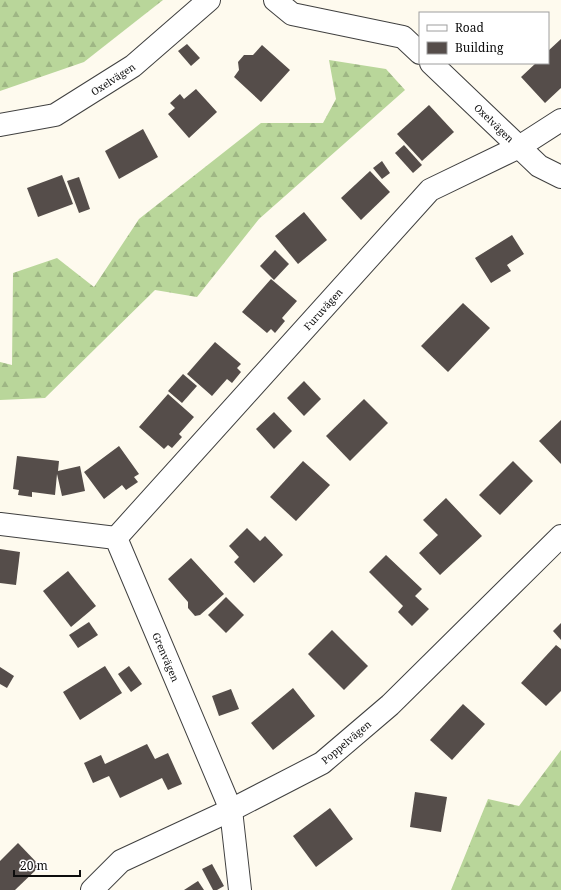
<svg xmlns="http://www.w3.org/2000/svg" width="561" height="890" font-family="'Noto Serif',serif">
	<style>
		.forest { fill: url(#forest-firs) }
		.building { fill: #554d4a }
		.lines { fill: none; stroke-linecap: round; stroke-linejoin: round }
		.minor-casing { stroke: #404040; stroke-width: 24 }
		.minor { stroke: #fff; stroke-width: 22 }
		.labels { text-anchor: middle; stroke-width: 4; stroke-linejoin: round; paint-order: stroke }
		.street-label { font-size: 10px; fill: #0d0d0d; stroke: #fff }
	</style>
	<defs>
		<pattern id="forest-firs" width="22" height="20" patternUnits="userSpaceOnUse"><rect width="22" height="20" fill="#b9d69a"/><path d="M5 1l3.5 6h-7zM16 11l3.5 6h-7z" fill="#9eb684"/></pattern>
	</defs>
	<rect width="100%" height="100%" fill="#fefaee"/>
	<g class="forest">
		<polygon points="0,0 163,0 84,62 0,91"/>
		<polygon points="329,60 386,69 405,90 259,219 197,297 155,290 45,398 0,400 0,362 12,365 13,273 57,258 94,287 139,219 261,123 323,123 336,99"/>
		<polygon points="561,750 561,890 451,890 488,799 519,806"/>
	</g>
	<g class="building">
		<polygon points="561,39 561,88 545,103 521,77 536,63 548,63 548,51"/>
		<polygon points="187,44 200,58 191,66 178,51"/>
		<polygon points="262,45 290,70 261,102 234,77 239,70 238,62 244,55 253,55"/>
		<polygon points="196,89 217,112 189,138 168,114 175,108 170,103 180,94 184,99"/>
		<polygon points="429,105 454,132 422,161 397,134"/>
		<polygon points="143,129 158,157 119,179 105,151"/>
		<polygon points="404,145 422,165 413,173 395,153"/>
		<polygon points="382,161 390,173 382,179 373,168"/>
		<polygon points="370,171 390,192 361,220 341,198"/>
		<polygon points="62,175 73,204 38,217 27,188"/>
		<polygon points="79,177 90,209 79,213 67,181"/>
		<polygon points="304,212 327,240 298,264 275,236"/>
		<polygon points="512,235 524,254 507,265 511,271 491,283 475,258"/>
		<polygon points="275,250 289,264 274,280 260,266"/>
		<polygon points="271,279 297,301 282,318 285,321 275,333 271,329 267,333 242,312"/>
		<polygon points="463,303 490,328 448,372 421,346"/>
		<polygon points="215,342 241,364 237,368 241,372 232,383 227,379 212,396 187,374"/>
		<polygon points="183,374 197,386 182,403 168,391"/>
		<polygon points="304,381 321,399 304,416 287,398"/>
		<polygon points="168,394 194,417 179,434 182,437 172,448 168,445 164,449 139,427"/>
		<polygon points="364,399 388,423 350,461 326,436"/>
		<polygon points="274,412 292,431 274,449 256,429"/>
		<polygon points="561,420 561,464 539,441"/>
		<polygon points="119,446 139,474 134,477 138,482 126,490 122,485 104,499 84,472"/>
		<polygon points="17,456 59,461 58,471 80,466 85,491 62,496 57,474 55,495 32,492 32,497 18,495 19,490 13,489"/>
		<polygon points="303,461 330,485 296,521 270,497"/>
		<polygon points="513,461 533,481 500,515 479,495"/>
		<polygon points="446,498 482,536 440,575 419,553 438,535 423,520"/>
		<polygon points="247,528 260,541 265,536 283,555 254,583 234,562 239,557 229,546"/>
		<polygon points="0,549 20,552 16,585 0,583"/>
		<polygon points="386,555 422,589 415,596 429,609 412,626 398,612 403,606 369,572"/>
		<polygon points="191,558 224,594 200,615 195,616 188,608 188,602 168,579"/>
		<polygon points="68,571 96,606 71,627 43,591"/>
		<polygon points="226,597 244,615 226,633 208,615"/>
		<polygon points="89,622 98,635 78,648 69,635"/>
		<polygon points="561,623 561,640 553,631"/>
		<polygon points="332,630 368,666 344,690 308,654"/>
		<polygon points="556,645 561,649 561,691 546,706 521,683"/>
		<polygon points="105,666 122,693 80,720 63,692"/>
		<polygon points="129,666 142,684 131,692 118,674"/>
		<polygon points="0,667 14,676 7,688 0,684"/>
		<polygon points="293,688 315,716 273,750 251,723"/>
		<polygon points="231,689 239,709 219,716 212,696"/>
		<polygon points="463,704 485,724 452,760 430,740"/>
		<polygon points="147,744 155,759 168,753 182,784 168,790 162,778 120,798 109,776 93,783 84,763 101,755 105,764"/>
		<polygon points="415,792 447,797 441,832 410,827"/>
		<polygon points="330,808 353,839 316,867 293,836"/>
		<polygon points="18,843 40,866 15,890 0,890 0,861"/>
		<polygon points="212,864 224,886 217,890 213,890 202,869"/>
		<polygon points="198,881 204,890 184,890"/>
	</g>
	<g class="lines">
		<g class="minor-casing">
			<g id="minor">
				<polyline points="275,0 292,14 403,37 420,53"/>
				<polyline points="431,63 539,166 561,177"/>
				<polyline points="0,125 55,115 133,66 209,0"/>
				<polyline points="0,524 116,538 231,810 240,890"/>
				<polyline points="116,538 430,190 519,147 561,120"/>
				<polyline points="92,890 121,861 231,810 322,763 390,705 561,536"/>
			</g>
		</g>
		<use href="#minor" class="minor"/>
	</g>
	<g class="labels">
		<g class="street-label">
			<text transform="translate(113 79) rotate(-33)" y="4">Oxelvägen</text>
			<text transform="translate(494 123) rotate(44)" y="4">Oxelvägen</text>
			<text transform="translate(323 309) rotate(-48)" y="4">Furuvägen</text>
			<text transform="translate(166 657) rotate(67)" y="4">Grenvägen</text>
			<text transform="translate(346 742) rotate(-40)" y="4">Poppelvägen</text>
		</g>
	</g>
	<rect x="419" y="12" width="130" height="52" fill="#ffffff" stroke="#9e9e9e"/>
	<rect x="427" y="25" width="20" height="6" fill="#ffffff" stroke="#9e9e9e"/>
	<text x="455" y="32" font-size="12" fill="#0d0d0d">Road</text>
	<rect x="427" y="42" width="20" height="12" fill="#554d4a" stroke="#9e9e9e"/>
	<text x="455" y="52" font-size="12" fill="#0d0d0d">Building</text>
	<path d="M14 870v6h66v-6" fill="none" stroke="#0d0d0d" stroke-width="2"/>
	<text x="20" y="870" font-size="12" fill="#0d0d0d" stroke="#ffffff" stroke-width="3" paint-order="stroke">20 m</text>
</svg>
